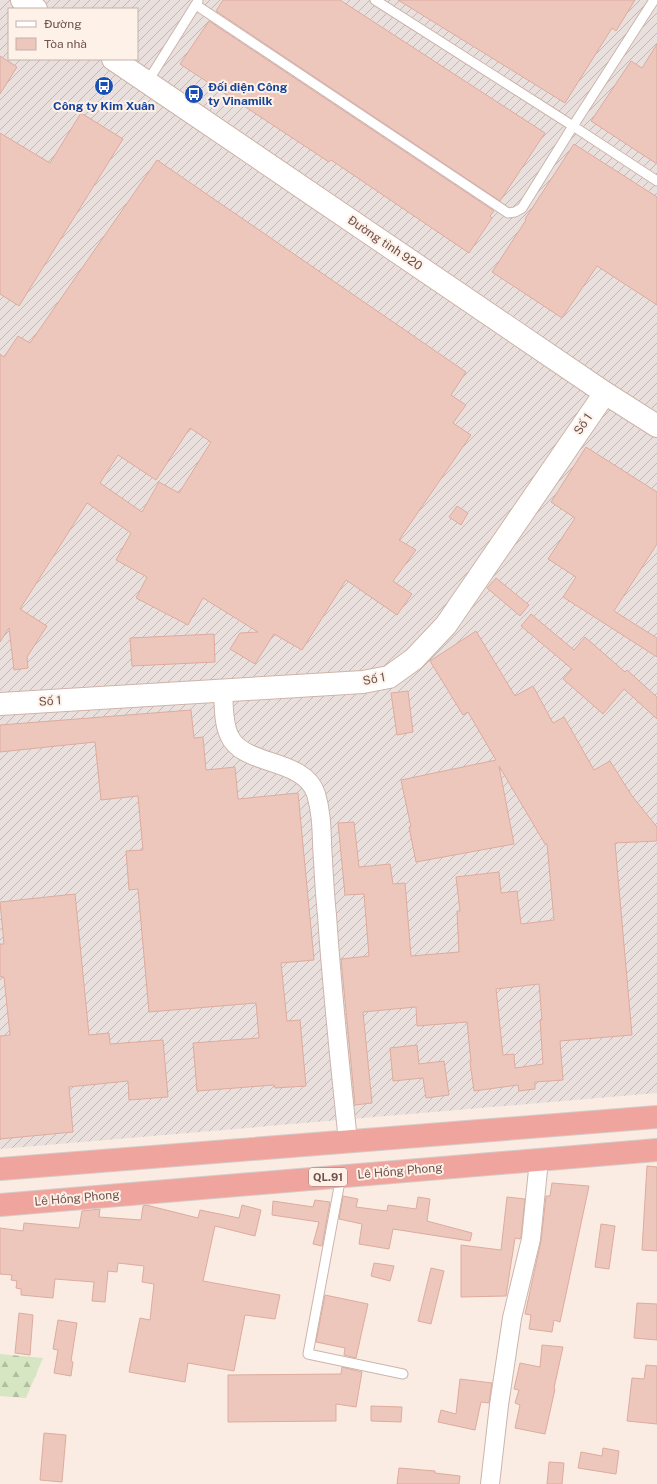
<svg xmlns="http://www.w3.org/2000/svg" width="657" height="1484" font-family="'Public Sans',sans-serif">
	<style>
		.industrial { fill: url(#industrial-furrows); fill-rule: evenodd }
		.forest { fill: url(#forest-firs) }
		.building { fill: #edc6bc; stroke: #deab9e; fill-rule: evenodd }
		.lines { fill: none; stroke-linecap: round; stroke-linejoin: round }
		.lane-casing { stroke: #ccb5ad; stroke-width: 11 }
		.street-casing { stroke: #ccb5ad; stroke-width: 20 }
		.secondary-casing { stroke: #cfb4aa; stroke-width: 24 }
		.highway-casing { stroke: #d4cbc9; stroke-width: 24 }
		.lane { stroke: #fff; stroke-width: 9 }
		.street { stroke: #fff; stroke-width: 18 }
		.secondary { stroke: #fff; stroke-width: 22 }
		.highway { stroke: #efa49e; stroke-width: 22 }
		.labels { text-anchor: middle; stroke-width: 4; stroke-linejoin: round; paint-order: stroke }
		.shield { fill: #fdf1e8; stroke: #9a817a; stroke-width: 1 }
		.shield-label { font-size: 11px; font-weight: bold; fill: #6f514b }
		.transit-label { font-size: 12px; font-weight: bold; fill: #164399; stroke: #fdf1e8; text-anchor: start }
		.street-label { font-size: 12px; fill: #6f514b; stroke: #fdf1e8 }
	</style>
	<defs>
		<pattern id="industrial-furrows" width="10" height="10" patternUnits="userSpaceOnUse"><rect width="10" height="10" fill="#e9e0dd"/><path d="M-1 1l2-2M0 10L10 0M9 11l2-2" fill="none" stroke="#c1b8b5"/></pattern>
		<pattern id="forest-firs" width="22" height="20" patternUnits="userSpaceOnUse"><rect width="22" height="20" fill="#d7e6c2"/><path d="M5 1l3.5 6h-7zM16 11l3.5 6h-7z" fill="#b3bda0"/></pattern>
	</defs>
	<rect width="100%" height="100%" fill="#faece2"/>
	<path class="industrial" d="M0,0H657V1093L0,1149ZM9,9H137V59H9Z"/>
	<polygon class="forest" points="0,1354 43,1358 26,1398 0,1396"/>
	<g class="building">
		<polygon points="223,0 340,0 545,133 500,201 216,11"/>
		<polygon points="398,0 635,0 616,31 612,28 565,103"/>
		<polygon points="209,21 494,211 490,216 492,218 469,253 331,160 329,162 180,64"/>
		<polygon points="657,44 657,164 591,121 631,61 642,68"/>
		<polygon points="0,56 17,67 0,94"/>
		<polygon points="81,113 123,139 19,306 0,294 0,133 50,163"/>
		<polygon points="574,144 657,197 657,305 597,266 562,318 492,272 526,220 525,219"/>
		<path d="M157,160L466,372L451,395L466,405L453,423L471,435L399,540L416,550L393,581L412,594L397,615L346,580L302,650L274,634L255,664L230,649L240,633L258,632L203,598L188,625L136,598L147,577L116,560L131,533L87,503L20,609L47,626L27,657L28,668L14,670L9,628L0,642V354L4,357L18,336L30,343ZM190,428L211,442L179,493L159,482L142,512L100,483L118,455L156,480Z"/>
		<polygon points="586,447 657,492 657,544 614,611 657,638 657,657 563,597 576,577 548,559 575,518 551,502"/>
		<polygon points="457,506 468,513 461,525 449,517"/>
		<polygon points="496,578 529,605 520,616 487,588"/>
		<polygon points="531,614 574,650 585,637 625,672 627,670 657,697 657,719 624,689 603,714 563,679 572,669 521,626"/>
		<path d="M476,631L515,696L533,686L553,723L564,717L594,770L610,761L632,796L657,827V841L615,843L632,1035L560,1041L563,1080L535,1082V1089L519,1091L518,1085L474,1091L470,1062H471L467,1022L417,1026L416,1007L363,1012L372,1103L355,1105L341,959L369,956L364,894L345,895L338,823L354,822L359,867L390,864L393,884L405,883L411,956L459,952L457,911H460L456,877L499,872L501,893L517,891L521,924L554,920L547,844H545L499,766L514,844L416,862L409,827H411L401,780L496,760L468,712L463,715L430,661ZM539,984L542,1020H540L543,1064L515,1068L514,1054L503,1055L496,989Z"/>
		<polygon points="214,634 215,662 132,666 130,638"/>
		<polygon points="408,691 413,732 397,735 391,693"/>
		<polygon points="191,710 194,738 203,737 206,770 235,767 238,799 298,793 314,960 281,963 287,1021 300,1020 306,1086 275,1088 274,1085 197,1091 193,1043 259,1038 256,1003 149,1012 138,889 129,890 126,851 143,850 138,796 101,800 95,742 0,752 0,725"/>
		<polygon points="75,894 89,1035 109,1033 110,1044 163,1040 168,1097 129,1100 128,1081 69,1087 73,1132 0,1139 0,1036 10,1035 4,977 0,977 0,944 4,944 0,902"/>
		<polygon points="417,1045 419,1064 444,1061 449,1095 426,1098 423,1078 393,1081 390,1048"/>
		<polygon points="647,1166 657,1167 657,1251 642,1250"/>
		<polygon points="552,1183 589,1186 560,1322 554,1320 552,1332 529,1329 531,1315 525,1314 541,1241 546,1196 550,1196"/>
		<polygon points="343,1196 358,1199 356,1207 387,1211 388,1205 416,1209 418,1197 430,1199 427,1221 472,1233 470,1241 393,1229 389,1249 359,1244 362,1224 339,1219"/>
		<polygon points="507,1197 525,1199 521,1237 520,1239 515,1238 506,1296 461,1297 461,1245 501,1250"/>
		<polygon points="315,1200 330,1202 322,1246 313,1244 319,1222 272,1215 273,1201 313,1207"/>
		<polygon points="146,1205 198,1218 200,1210 239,1218 242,1205 261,1210 255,1236 215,1226 203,1281 280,1295 275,1319 245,1315 234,1371 188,1363 185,1382 129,1372 140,1318 150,1320 154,1284 142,1282 144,1266 118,1263 117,1272 108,1271 105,1302 92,1301 94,1282 55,1279 53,1298 21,1295 21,1289 16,1288 17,1281 11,1280 12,1275 0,1274 0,1228 23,1231 24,1223 79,1228 82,1211 100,1209 99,1217 141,1220 143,1206"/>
		<polygon points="601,1224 615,1226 609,1269 595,1267"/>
		<polygon points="374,1263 394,1266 390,1281 371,1276"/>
		<polygon points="431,1268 444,1271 431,1324 418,1321"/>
		<polygon points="325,1295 368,1304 356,1358 344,1355 345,1348 316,1342"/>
		<polygon points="637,1303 657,1304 657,1340 634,1338"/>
		<polygon points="19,1313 33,1315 30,1355 15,1353"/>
		<polygon points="58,1320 77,1323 71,1361 73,1362 71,1376 54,1373 58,1350 53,1349"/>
		<polygon points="542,1345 563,1347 554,1388 555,1389 545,1434 515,1428 520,1405 515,1403 519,1390 514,1389 520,1363 540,1367"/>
		<polygon points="646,1365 657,1366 657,1424 627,1421 632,1378 644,1379"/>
		<polygon points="342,1367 362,1372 356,1407 336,1404 336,1421 228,1422 228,1375 341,1374"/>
		<polygon points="460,1379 492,1383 489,1403 481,1402 475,1430 438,1422 441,1410 456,1414"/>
		<polygon points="371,1406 402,1407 401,1422 371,1421"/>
		<polygon points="44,1433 66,1435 62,1482 40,1480"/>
		<polygon points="603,1448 619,1451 616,1474 578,1468 581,1452 602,1456"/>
		<polygon points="549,1462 564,1463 562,1484 547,1484"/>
		<polygon points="399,1468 435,1471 435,1473 460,1476 459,1484 397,1484"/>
	</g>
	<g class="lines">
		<g class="lane-casing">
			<g id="lane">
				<polyline points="375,0 573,126 654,0"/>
				<polyline points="196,5 508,213 515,212 522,208 573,126 657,181"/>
				<polyline points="148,81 198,1"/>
				<polyline points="341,1176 308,1354 403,1374"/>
			</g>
		</g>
		<g class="street-casing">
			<g id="street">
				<path d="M223,690C224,705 223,722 229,735C242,767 304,757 316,794C323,818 321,836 323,860C324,879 325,897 327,915C332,991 340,1066 348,1141"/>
				<polyline points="490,1484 499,1405 512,1318 531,1239 539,1160"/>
			</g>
		</g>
		<g class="secondary-casing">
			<g id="secondary">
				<polyline points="22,0 36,9"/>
				<polyline points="113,59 605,393 657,426"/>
				<polyline points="0,704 363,682 389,677 414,659 446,625 605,393"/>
			</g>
		</g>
		<g class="highway-casing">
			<g id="highway">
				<polyline points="0,1169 657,1117"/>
				<polyline points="0,1205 657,1150"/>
			</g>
		</g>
		<use href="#lane" class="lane"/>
		<use href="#street" class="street"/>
		<use href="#secondary" class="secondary"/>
		<use href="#highway" class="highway"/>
	</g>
	<defs>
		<g id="bus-disc" transform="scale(1)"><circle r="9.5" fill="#1a4fb4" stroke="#fdf1e8"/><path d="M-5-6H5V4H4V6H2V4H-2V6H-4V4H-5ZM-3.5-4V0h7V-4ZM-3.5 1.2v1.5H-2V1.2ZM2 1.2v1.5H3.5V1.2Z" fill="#fff"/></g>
	</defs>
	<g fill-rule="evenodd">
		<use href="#bus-disc" x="104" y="86"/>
		<use href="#bus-disc" x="194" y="94"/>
	</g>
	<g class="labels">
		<rect class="shield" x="309" y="1168" width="38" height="18" rx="3"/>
		<g class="shield-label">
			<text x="328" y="1181">QL.91</text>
		</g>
		<g class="transit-label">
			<text x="208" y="91">Đối diện Công<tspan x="208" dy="14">ty Vinamilk</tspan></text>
			<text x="104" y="110" text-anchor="middle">Công ty Kim Xuân</text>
		</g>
		<g class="street-label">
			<text transform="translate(385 243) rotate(34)" y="4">Đường tỉnh 920</text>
			<text transform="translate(583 424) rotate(-56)" y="4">Số 1</text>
			<text transform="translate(374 679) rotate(-10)" y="4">Số 1</text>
			<text transform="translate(50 701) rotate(-4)" y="4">Số 1</text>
			<text transform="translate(400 1171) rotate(-5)" y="4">Lê Hồng Phong</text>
			<text transform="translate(77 1198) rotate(-5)" y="4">Lê Hồng Phong</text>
		</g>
	</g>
	<rect x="8" y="8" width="130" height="52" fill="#fdf1e8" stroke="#c4b1a9"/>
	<rect x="16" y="21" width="20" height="6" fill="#ffffff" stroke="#c4b1a9"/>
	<text x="44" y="28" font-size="12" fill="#6f514b">Đường</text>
	<rect x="16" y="38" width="20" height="12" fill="#edc6bc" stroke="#c4b1a9"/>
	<text x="44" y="48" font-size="12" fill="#6f514b">Tòa nhà</text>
</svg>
